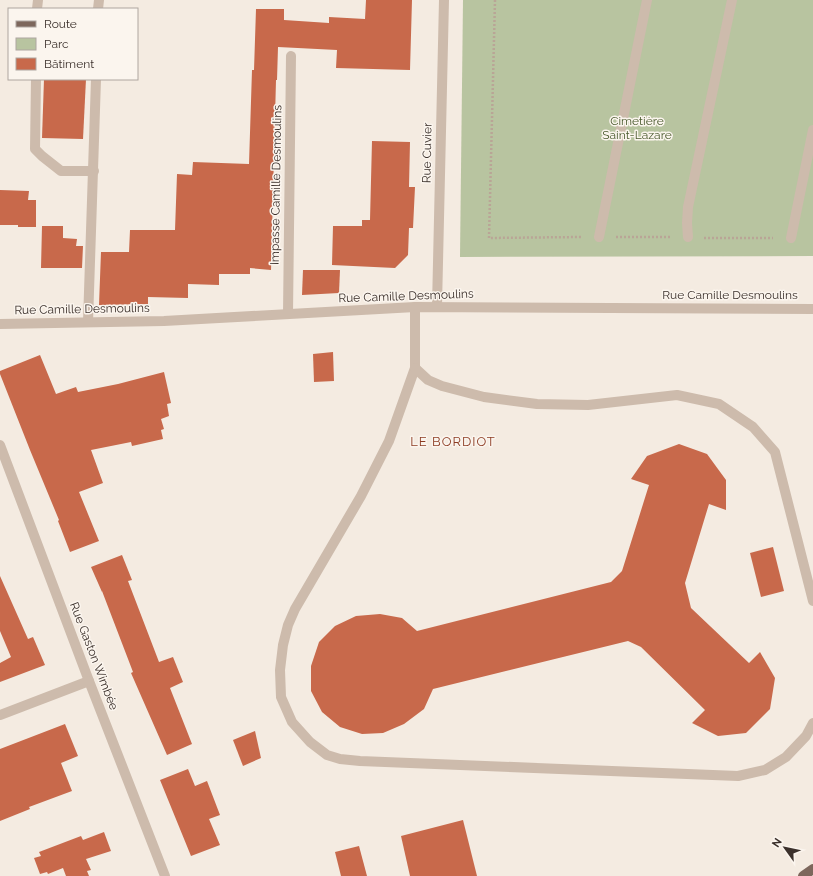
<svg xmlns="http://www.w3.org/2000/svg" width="813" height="876" font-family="Raleway,sans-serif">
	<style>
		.green { fill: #b8c4a0 }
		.building { fill: #c8694b }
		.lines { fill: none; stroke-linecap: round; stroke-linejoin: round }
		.path { stroke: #b9a596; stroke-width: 2.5; stroke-dasharray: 2 2; stroke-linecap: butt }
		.lane { stroke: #cdbbac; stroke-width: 10 }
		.street { stroke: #cdbbac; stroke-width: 10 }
		.primary { stroke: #7d675c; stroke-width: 10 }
		.labels { text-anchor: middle; stroke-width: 3; stroke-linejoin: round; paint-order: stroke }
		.park-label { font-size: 12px; fill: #4a5a2e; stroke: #fbf5ee }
		.street-label { font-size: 12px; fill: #3b302b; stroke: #fbf5ee }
		.neighbourhood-label { font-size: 13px; letter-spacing: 1px; fill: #8c3b22; stroke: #fbf5ee }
	</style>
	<rect width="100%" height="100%" fill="#f4ebe1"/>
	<polygon class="green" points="463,0 813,0 813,256 460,257"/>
	<g class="building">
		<polygon points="366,0 412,0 410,70 336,68 337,50 278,47 277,80 276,80 271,270 250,268 250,274 219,274 219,285 188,284 188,298 148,297 148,304 99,305 101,252 129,252 130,230 175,230 177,174 192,175 193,162 249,164 252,70 254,70 256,9 284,9 284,20 329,23 329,17 365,19"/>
		<polygon points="44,79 86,79 83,139 42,138"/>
		<polygon points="372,141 410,142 409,187 415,187 413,228 409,228 408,255 395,268 332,265 333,226 362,226 362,220 370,220"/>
		<polygon points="0,190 29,191 28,200 36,200 36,227 18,227 18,225 0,225"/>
		<polygon points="42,226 63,226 63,238 77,239 76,246 83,246 82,268 41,268"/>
		<polygon points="303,270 340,270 339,293 302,295"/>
		<polygon points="333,352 334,381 314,382 313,354"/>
		<polygon points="40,355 56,394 76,387 78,392 118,384 164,372 171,403 167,404 169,416 161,419 164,429 161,430 163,439 132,446 131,442 91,450 103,483 79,492 99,541 70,552 58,521 59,520 30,450 0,374 0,371"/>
		<polygon points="679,444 707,454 726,480 726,510 709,504 685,583 691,608 749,663 760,652 775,678 770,709 746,733 718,736 692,723 705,710 641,647 628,641 433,689 424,709 404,724 383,733 362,734 340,727 322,712 311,691 311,666 319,642 335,626 356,616 380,614 402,618 417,631 611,582 622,571 649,485 631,479 647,456"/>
		<polygon points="773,547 784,591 761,597 750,553"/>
		<polygon points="122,555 132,580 128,581 159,662 173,657 183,682 170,688 192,744 167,755 131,673 133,672 102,591 102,592 91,567"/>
		<polygon points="0,576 28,639 33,637 45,665 0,682 0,663 11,657 0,631"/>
		<polygon points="65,724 78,756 61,763 72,791 29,807 30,809 0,821 0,749"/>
		<polygon points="255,731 261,758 243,766 233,740"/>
		<polygon points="188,769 195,786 207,781 220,815 209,819 220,845 191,856 160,780"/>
		<polygon points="463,820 477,876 410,876 401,836"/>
		<polygon points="104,832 111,851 86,859 91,870 87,871 89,876 66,876 63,868 48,874 47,872 40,874 34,858 41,856 39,852 81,836 83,840"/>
		<polygon points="359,846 367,876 341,876 335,852"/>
	</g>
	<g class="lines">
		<g class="path">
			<polyline points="495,0 489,238 581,237"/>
			<polyline points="616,237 671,237"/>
			<polyline points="704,238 773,238"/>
		</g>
		<g class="lane">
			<polyline points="37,9 38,0"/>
			<polyline points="98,9 99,0"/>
			<polyline points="36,79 35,149 42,156 61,171 94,171"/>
			<polyline points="599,237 647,0"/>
			<polyline points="688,237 687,223 688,207 732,0"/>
			<polyline points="791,238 813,130"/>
			<polyline points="415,307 415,368 389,441 361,496 295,609 288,625 283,645 280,670 281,697 292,722 310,742 327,755 340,759 360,761 738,776 765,770 786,757 806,736 813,723"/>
			<polyline points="88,322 96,79"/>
			<polyline points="415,368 428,380 442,386 484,397 537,404 588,405 677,395 719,404 753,427 775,452 813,601"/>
		</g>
		<g class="street">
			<polyline points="437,306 444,0"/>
			<polyline points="288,314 291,56"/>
			<polyline points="0,324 164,321 415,307 813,309"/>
			<polyline points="0,445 89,681 165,876"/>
			<polyline points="0,715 89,681"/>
		</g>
		<polyline class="primary" points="803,876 813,869"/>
	</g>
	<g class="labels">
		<g class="park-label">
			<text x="637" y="125">Cimetière<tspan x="637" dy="14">Saint-Lazare</tspan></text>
		</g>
		<g class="street-label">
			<text transform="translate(427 153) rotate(-89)" y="4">Rue Cuvier</text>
			<text transform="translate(276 185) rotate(-89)" y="4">Impasse Camille Desmoulins</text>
			<text x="730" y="299">Rue Camille Desmoulins</text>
			<text transform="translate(406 296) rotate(-2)" y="4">Rue Camille Desmoulins</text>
			<text transform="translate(82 309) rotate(-1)" y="4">Rue Camille Desmoulins</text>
			<text transform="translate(94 656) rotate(69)" y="4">Rue Gaston Wimbée</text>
		</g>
		<g class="neighbourhood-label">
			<text x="453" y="446">LE BORDIOT</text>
		</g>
	</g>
	<rect x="8" y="8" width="130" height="72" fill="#fbf5ee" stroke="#aea6a0"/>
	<rect x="16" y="21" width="20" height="6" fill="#7d675c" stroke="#aea6a0"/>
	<text x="44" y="28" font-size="12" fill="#3b302b">Route</text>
	<rect x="16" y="38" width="20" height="12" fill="#b8c4a0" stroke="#aea6a0"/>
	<text x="44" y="48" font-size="12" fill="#3b302b">Parc</text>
	<rect x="16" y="58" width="20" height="12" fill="#c8694b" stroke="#aea6a0"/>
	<text x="44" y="68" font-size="12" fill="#3b302b">Bâtiment</text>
	<g transform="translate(785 848) rotate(303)" stroke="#fbf5ee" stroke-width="3" paint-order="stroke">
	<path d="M0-3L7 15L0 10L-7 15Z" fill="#3b302b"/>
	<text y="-6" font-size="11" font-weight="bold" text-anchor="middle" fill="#3b302b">N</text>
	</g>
</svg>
